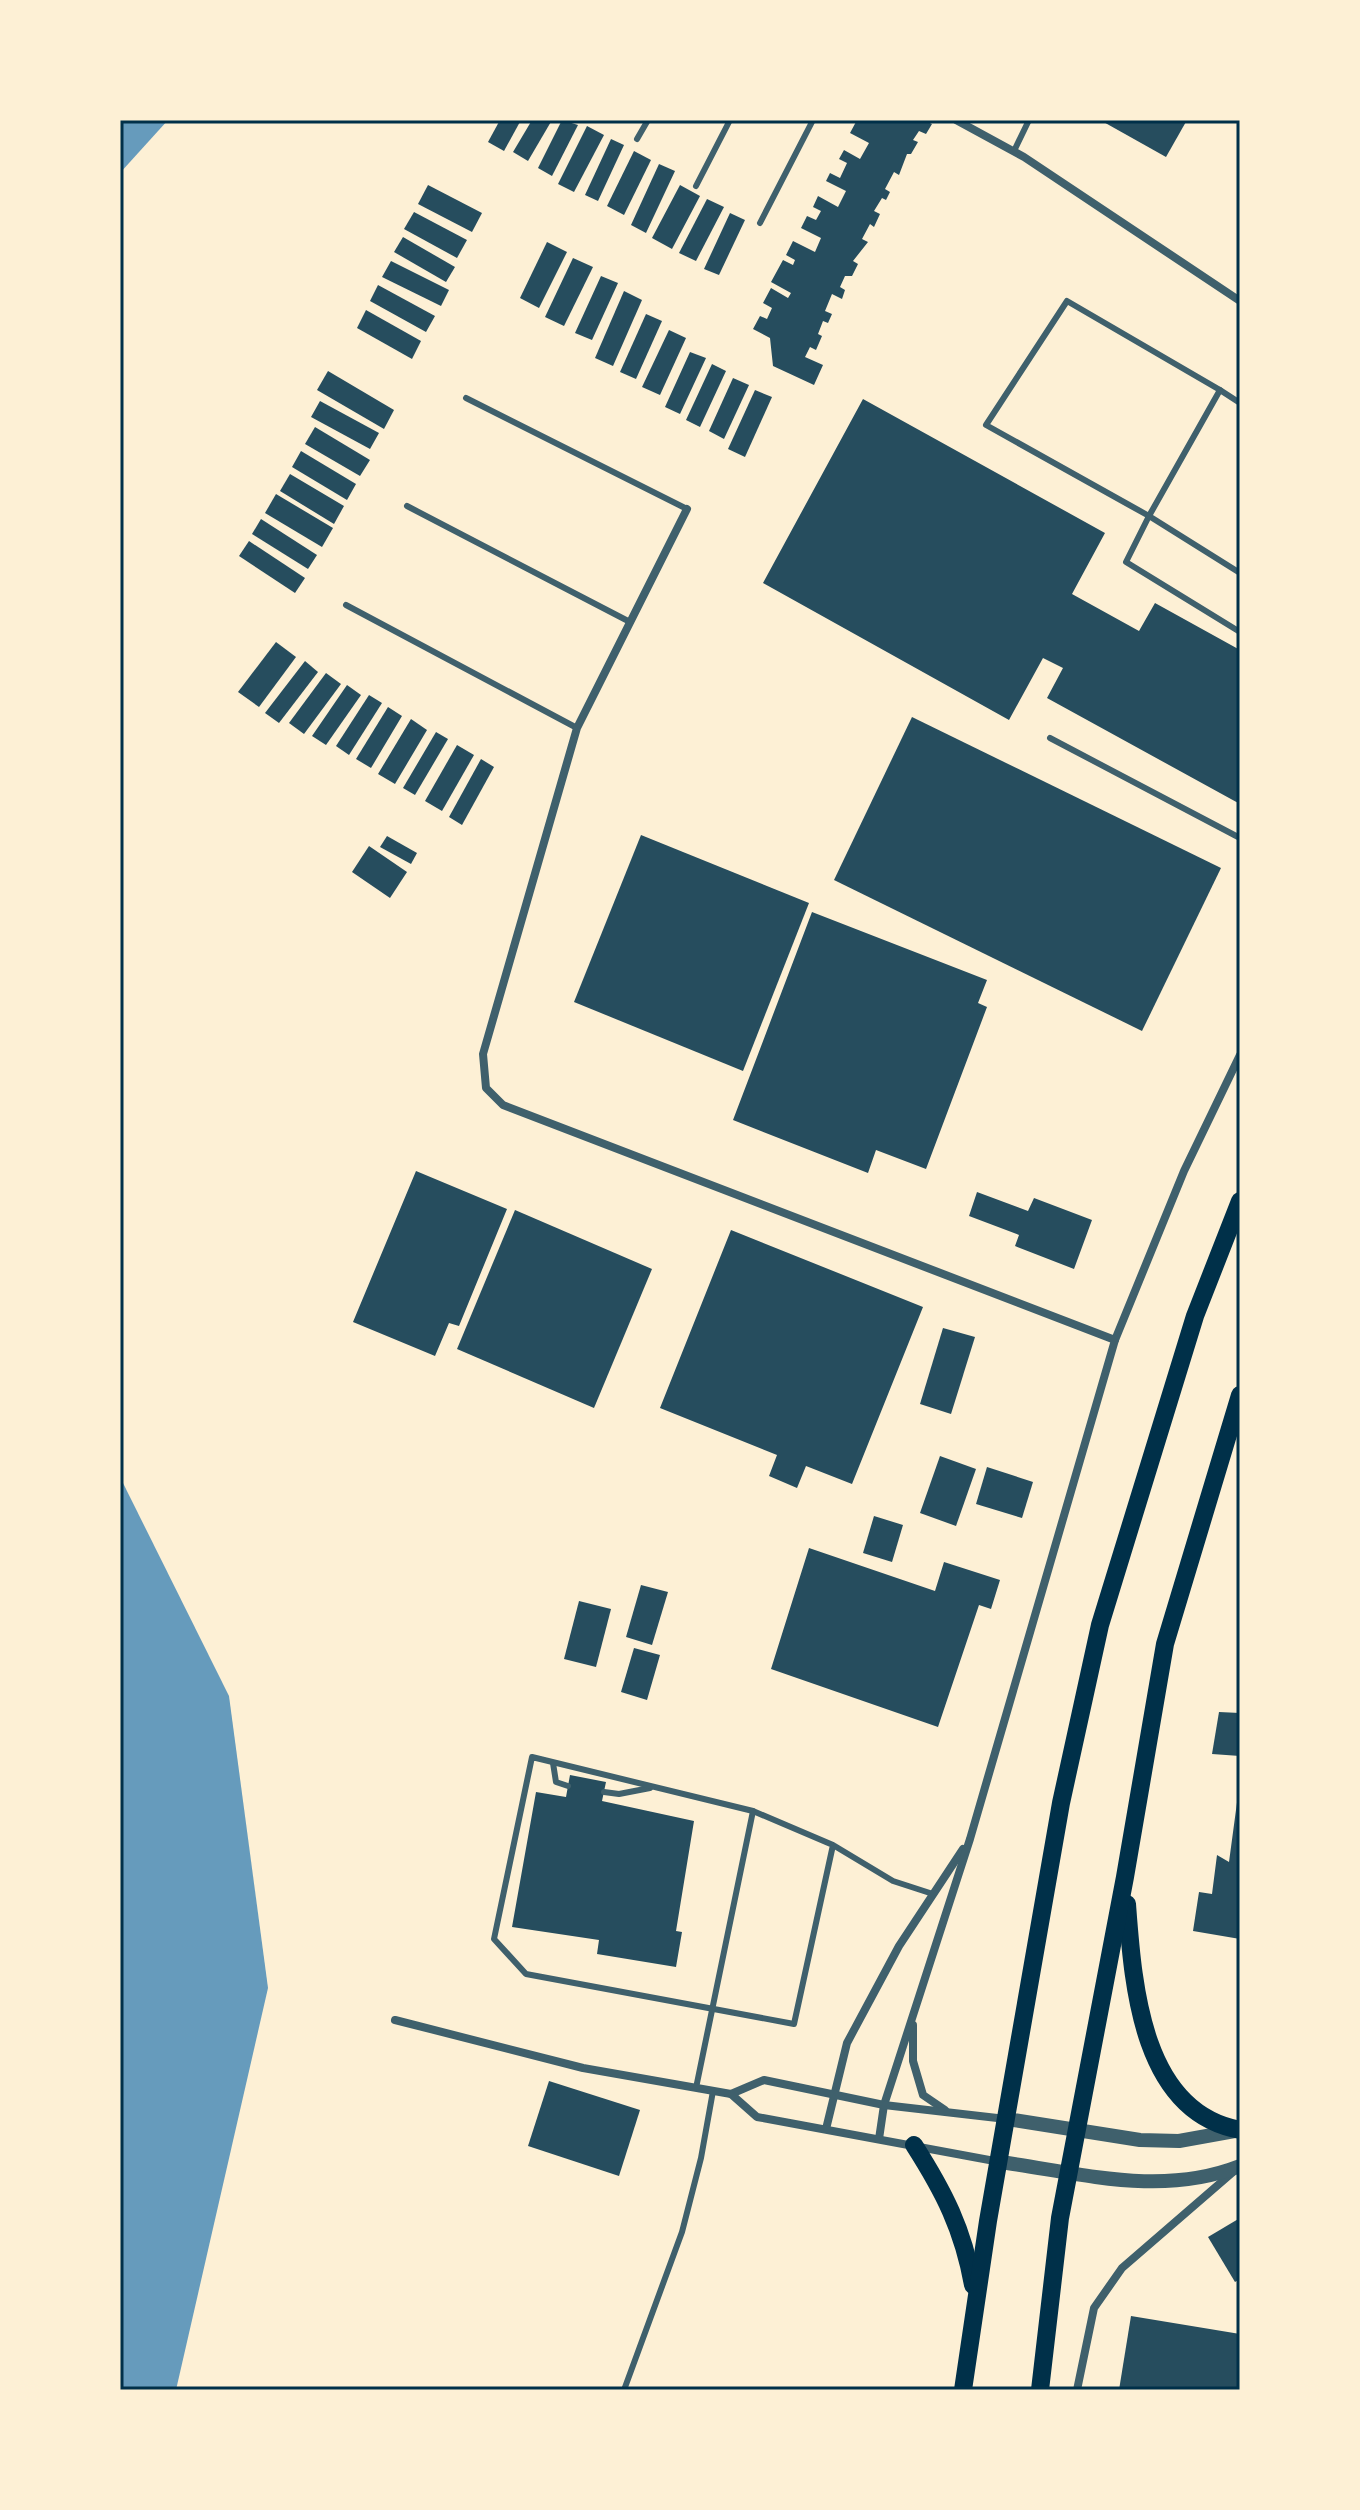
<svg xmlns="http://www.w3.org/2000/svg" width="1360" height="2510" font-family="Literata,serif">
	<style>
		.water { fill: #669bbc }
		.building { fill: #264d5e }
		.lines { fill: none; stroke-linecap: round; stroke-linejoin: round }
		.service { stroke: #3f606c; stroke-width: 6 }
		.minor { stroke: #3f606c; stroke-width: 8 }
		.tertiary { stroke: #3f606c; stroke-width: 14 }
		.primary { stroke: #003049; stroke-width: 18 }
		.neatline { fill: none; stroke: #003049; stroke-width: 3 }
	</style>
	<rect width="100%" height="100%" fill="#fdf0d5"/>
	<g class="water">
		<polygon points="120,120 168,120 120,173"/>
		<polygon points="120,1477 229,1696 268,1988 176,2390 120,2390"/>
	</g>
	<g class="building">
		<polygon points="500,120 521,120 504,151 488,142"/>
		<polygon points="532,120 552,120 528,161 513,152"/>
		<polygon points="562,120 578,125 552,176 538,168"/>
		<polygon points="857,120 863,122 864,120 924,120 932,124 926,134 919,131 913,140 918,142 911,154 907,154 899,175 894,172 885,189 890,192 886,200 882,198 874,211 880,214 874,227 870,224 862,239 868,242 853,261 858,264 852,276 845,276 840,287 845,290 842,299 832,294 825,311 832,314 828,323 823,321 818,334 822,336 816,350 810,347 805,357 823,365 814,385 773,366 770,338 753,329 760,316 767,319 772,308 763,303 771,288 788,298 791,293 771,282 783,260 793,265 795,260 786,255 793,241 815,252 821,238 801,228 807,216 816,220 821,211 813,207 818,196 838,207 846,191 826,181 830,173 840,178 847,163 839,159 844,150 860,159 869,143 850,133"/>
		<polygon points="1100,120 1187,120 1166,157"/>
		<polygon points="587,126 604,135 574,192 558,184"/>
		<polygon points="611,139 624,145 598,201 585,195"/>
		<polygon points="634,151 651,160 624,215 607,206"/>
		<polygon points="659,164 675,171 646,233 631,225"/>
		<polygon points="428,185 482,213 472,232 418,204"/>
		<polygon points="680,185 700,196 672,249 652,238"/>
		<polygon points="707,199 724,207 696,261 679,253"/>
		<polygon points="414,212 467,240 457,258 404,229"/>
		<polygon points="730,213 745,220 719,275 704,269"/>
		<polygon points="403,237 455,267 446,282 394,252"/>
		<polygon points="547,242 567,252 539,308 520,298"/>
		<polygon points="573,258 593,267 564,326 545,317"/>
		<polygon points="391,261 449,290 441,306 382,277"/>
		<polygon points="601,276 618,283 592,340 575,333"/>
		<polygon points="378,285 435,316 426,332 370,301"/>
		<polygon points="624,291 642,300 613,366 595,358"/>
		<polygon points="366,310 421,341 412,359 357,328"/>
		<polygon points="646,314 662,321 636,379 620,372"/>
		<polygon points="669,330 686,338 660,395 642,387"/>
		<polygon points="690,352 706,358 680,414 665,407"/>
		<polygon points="712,364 726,371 700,427 686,420"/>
		<polygon points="328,371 394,410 384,429 317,390"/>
		<polygon points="733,378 749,385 724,439 709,431"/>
		<polygon points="755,390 772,397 745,457 728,449"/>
		<polygon points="863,399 1105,533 1072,594 1139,631 1155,603 1240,650 1240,804 1047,698 1063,668 1043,658 1009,720 763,583"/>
		<polygon points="320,401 379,433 370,449 311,417"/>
		<polygon points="315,427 370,460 360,476 305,444"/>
		<polygon points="301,451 356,484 347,500 292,467"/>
		<polygon points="290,474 344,506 334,524 280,491"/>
		<polygon points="276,494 333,528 322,547 265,513"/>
		<polygon points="261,519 317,555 308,569 252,534"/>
		<polygon points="249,541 305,578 295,593 239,556"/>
		<polygon points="276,642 296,657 259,707 238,692"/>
		<polygon points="305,661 318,672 279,723 265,713"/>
		<polygon points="326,673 341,684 304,734 289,723"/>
		<polygon points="347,685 361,695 326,745 312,736"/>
		<polygon points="369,695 382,703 349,755 336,746"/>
		<polygon points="388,707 402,716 371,768 356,759"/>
		<polygon points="912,717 1221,868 1142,1031 834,880"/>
		<polygon points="411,719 427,730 395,784 378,774"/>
		<polygon points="436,732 448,739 415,795 403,788"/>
		<polygon points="457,745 474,755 442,811 425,801"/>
		<polygon points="481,759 494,767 462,825 449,817"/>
		<polygon points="641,835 809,903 743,1071 574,1002"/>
		<polygon points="387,836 417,853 411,864 380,847"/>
		<polygon points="369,846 407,872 390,898 352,872"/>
		<polygon points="812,912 987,980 978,1003 987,1007 926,1169 876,1150 868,1173 733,1120"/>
		<polygon points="416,1171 507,1209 459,1326 449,1323 435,1356 353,1322"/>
		<polygon points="977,1192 1028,1211 1034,1198 1092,1220 1074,1269 1015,1246 1019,1235 969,1216"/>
		<polygon points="515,1210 652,1269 594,1408 457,1349"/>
		<polygon points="731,1230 923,1307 852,1484 806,1466 797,1488 769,1476 777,1455 660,1408"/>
		<polygon points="943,1328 975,1337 951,1414 920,1404"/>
		<polygon points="940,1456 976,1469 956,1526 920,1513"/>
		<polygon points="987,1467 1033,1482 1022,1518 976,1504"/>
		<polygon points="874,1516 903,1525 892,1562 863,1553"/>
		<polygon points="809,1548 935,1591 944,1562 1000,1580 991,1609 979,1605 938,1727 771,1669"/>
		<polygon points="641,1585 668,1592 652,1645 626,1637"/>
		<polygon points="579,1601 611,1609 596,1667 564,1659"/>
		<polygon points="634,1648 660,1655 647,1700 621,1692"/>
		<polygon points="1219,1712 1240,1713 1240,1756 1212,1754"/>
		<polygon points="570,1775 606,1782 602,1801 694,1821 676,1931 682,1932 676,1967 597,1954 599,1940 512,1927 536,1792 566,1797"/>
		<polygon points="1238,1795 1240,1795 1240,1939 1193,1931 1199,1892 1212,1894 1217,1855 1229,1862"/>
		<polygon points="549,2081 640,2110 619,2176 528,2146"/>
		<polygon points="1240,2218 1240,2279 1235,2282 1208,2237"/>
		<polygon points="1131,2316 1240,2334 1240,2390 1119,2390"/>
	</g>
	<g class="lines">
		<g class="service">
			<polyline points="637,139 648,120"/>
			<polyline points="1014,151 1029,120"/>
			<polyline points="696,186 730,120"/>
			<polyline points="760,223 813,120"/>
			<polyline points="1220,390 1067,301 986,425 1149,516 1126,562 1240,632"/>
			<polyline points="466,398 687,509"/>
			<polyline points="1240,403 1220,390 1149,516 1240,573"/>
			<polyline points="407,506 630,622"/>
			<polyline points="346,605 577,728"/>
			<polyline points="1050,738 1240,838"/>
			<polyline points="553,1763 556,1782 568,1786"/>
			<polyline points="604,1792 619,1794 650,1788"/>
			<polyline points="833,1845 794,2024 526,1974 494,1939 532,1757 753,1811 833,1845 893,1881 933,1894"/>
			<polyline points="696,2088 753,1811"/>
			<polyline points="624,2390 682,2232 701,2158 713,2091"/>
		</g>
		<g class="minor">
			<polyline points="956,120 1024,157 1240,301"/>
			<polyline points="687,509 577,728 483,1054 486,1088 503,1105 1115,1340"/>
			<polyline points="395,2020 583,2068 731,2094"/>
			<polyline points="913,2025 913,2061 923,2095 945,2110"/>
			<polyline points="826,2129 847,2043 899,1946 963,1849"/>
			<polyline points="879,2139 884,2105 970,1839 1115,1340 1184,1171 1240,1055"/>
			<polyline points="1000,2162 757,2117 731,2094 764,2080 884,2105 1006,2119"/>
			<polyline points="1077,2390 1094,2308 1122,2268 1233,2172"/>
		</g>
		<g class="tertiary">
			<polyline points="1007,2119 1140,2140 1179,2141 1240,2130"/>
			<path d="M1000,2162C1081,2173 1161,2197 1240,2166"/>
		</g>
		<g class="primary">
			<path d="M1127,1904C1133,1984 1141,2112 1240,2130"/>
			<path d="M914,2145C944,2192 963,2229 973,2285"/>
			<polyline points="963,2390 988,2221 1061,1803 1100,1625 1195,1316 1240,1201"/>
			<polyline points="1040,2390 1060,2218 1125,1877 1165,1644 1240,1395"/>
		</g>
	</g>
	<rect width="1360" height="2510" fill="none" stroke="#fdf0d5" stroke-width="244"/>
	<rect x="122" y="122" width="1116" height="2266" class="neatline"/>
</svg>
